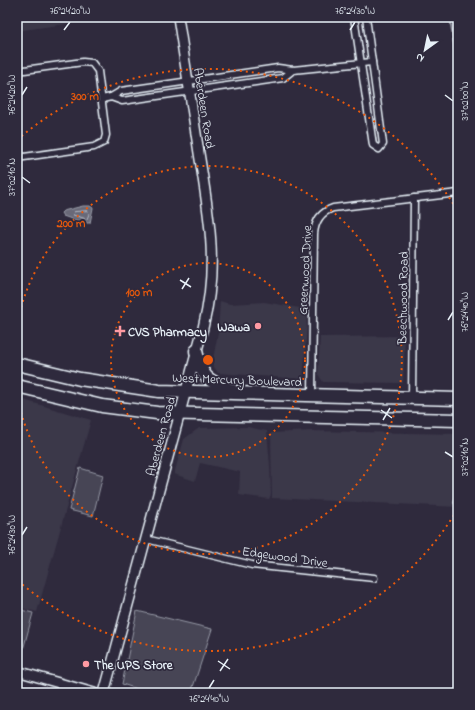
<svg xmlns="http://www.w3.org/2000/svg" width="475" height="710" font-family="'Indie Flower',sans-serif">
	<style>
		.built { fill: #3b3749 }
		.green { fill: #464455; stroke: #979aa6 }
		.water { fill: #696978; stroke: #9c9fab }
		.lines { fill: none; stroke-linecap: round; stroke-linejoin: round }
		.shore { stroke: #b5bbc5; stroke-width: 1 }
		.stream { stroke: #9c9fab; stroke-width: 2 }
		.street-casing { stroke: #e8f1f8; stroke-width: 9 }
		.secondary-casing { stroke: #e8f1f8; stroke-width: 12 }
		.highway-casing { stroke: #e8f1f8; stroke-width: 15 }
		.street { stroke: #2f2a3d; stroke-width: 6 }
		.secondary { stroke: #2f2a3d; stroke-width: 9 }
		.highway { stroke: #2f2a3d; stroke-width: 12 }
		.ticks { fill: none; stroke: #e8f1f8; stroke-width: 1.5 }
		.ring { fill: none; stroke: #e8590c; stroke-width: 2; stroke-dasharray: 2 4 }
		.poi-dot { fill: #ff9aa2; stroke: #2f2a3d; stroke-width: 1.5 }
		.labels { text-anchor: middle; stroke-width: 3.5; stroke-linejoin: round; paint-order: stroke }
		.street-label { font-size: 13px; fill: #e8f1f8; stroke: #2f2a3d }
		.poi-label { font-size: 13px; font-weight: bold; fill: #e8f1f8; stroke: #2f2a3d; text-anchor: start }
		.centre { fill: #e8590c; stroke: #2f2a3d; stroke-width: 2 }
		.ring-label { font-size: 12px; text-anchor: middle; font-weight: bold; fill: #e8590c; stroke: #2f2a3d; stroke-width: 3.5; stroke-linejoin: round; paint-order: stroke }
		.neatline { fill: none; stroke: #e8f1f8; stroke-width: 1.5 }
		.ticks-label { font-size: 10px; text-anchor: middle; fill: #e8f1f8 }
	</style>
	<rect width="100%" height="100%" fill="#2f2a3d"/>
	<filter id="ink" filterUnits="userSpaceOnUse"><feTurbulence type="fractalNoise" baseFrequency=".025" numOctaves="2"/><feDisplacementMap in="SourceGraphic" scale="8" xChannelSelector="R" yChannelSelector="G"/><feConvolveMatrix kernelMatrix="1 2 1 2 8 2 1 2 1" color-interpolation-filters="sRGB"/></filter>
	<g filter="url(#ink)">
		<g class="built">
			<polygon points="17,17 115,17 17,31"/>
			<polygon points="220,301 230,304 264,302 306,309 307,326 303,379 218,373 212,364 218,333"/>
			<polygon points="405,336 403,383 323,382 318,374 320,337"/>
			<polygon points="17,398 91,420 37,612 17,607"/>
			<polygon points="248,427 267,431 270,466 271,495 269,499 239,495 240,472 200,463 195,481 174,474 184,439 199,428"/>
			<polygon points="310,431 458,434 458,507 272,498 271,433"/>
		</g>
		<g class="green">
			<polygon points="80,468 103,475 93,516 69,510"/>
			<polygon points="17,609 33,613 20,661 17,660"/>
			<polygon points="137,611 212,629 191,693 150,693 122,684"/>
		</g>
		<polygon class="water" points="83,206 90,206 93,208 90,223 83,223 63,216 61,213 63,211"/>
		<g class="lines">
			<polygon class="shore" points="88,211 89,214 87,219 73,215 74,212"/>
			<g class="stream">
				<polyline points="450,17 458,72"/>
				<polyline points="454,503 458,489"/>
			</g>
			<g class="street-casing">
				<g id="street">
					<polyline points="354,17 373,145 379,149 383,144 366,17"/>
					<polyline points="17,71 83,62 92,63 98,71 106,135 104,142 94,147 17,158"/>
					<polyline points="111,97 121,91 278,68 293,70 372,62"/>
					<polyline points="102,99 111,97 122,101 283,78 293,70"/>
					<path d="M312,396L314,234C315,221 321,212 333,208L458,193"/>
					<polyline points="412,398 414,198"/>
					<polyline points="146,539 252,565 374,578"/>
				</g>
			</g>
			<g class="secondary-casing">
				<g id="secondary">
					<polyline points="17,671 94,693"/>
					<path d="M104,693L203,328C219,264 209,216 199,153C192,107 185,62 178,17"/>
				</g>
			</g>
			<g class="highway-casing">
				<g id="highway">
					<path d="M196,351C202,378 206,380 232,390"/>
					<polyline points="17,364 80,379 159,391 458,399"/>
					<polyline points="17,386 102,406 157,413 458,420"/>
				</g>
			</g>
			<use href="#street" class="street"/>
			<use href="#secondary" class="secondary"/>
			<use href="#highway" class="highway"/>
		</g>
	</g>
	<path class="ticks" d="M64,30L70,22M350,30L355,22M22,95L27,87M445,95L453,101M22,177L30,183M180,280L191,287M182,289L189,278M448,320L453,312M381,410L392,418M383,420L390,408M445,452L453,457M22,535L27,527M218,661L230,669M220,671L228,659M209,688L214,680"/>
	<g class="ring">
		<circle cx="208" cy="360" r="97"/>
		<path d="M17 325A194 194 0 1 1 17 395"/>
		<path d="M457 510A291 291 0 0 1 17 580M17 140A291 291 0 0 1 457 210"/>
	</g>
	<g class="poi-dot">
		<circle cx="258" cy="326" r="4"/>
		<path d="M118 325h4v4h4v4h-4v4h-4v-4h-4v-4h4z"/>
		<circle cx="86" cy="664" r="4"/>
	</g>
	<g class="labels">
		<g class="street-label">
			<text transform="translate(205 108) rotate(81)" y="5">Aberdeen Road</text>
			<text transform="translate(304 270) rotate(-87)" y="5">Greenwood Drive</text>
			<text transform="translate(402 298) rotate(-89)" y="5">Beechwood Road</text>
			<text transform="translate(237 379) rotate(2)" y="5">West Mercury Boulevard</text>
			<text transform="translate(160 436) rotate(-75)" y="5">Aberdeen Road</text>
			<text transform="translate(285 556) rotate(8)" y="5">Edgewood Drive</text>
		</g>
		<g class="poi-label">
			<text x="250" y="331" text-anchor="end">Wawa</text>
			<text x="128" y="336">CVS Pharmacy</text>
			<text x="94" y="669">The UPS Store</text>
		</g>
	</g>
	<circle cx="208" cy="360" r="6" class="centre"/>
	<g class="ring-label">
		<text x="85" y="100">300 m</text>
		<text x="71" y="227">200 m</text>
		<text x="139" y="296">100 m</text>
	</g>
	<rect width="475" height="710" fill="none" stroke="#2f2a3d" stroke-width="44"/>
	<g transform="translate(425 50) rotate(213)" stroke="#2f2a3d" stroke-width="3" paint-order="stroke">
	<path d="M0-3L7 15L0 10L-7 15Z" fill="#e8f1f8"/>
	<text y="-6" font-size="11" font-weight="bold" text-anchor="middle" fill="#e8f1f8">N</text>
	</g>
	<rect x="22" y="22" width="431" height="666" class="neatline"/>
	<g class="ticks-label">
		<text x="70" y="14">76°24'20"W</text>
		<text x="355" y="14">76°24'30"W</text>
		<text transform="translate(11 95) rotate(-90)" y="4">76°24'20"W</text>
		<text transform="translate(464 101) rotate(-90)" y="4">37°02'00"N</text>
		<text transform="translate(11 177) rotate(-90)" y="4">37°02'10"N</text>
		<text transform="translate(464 312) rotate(-90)" y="4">76°24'40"W</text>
		<text transform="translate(464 457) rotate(-90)" y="4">37°02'10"N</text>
		<text transform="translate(11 535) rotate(-90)" y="4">76°24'30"W</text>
		<text x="209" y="702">76°24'40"W</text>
	</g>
</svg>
